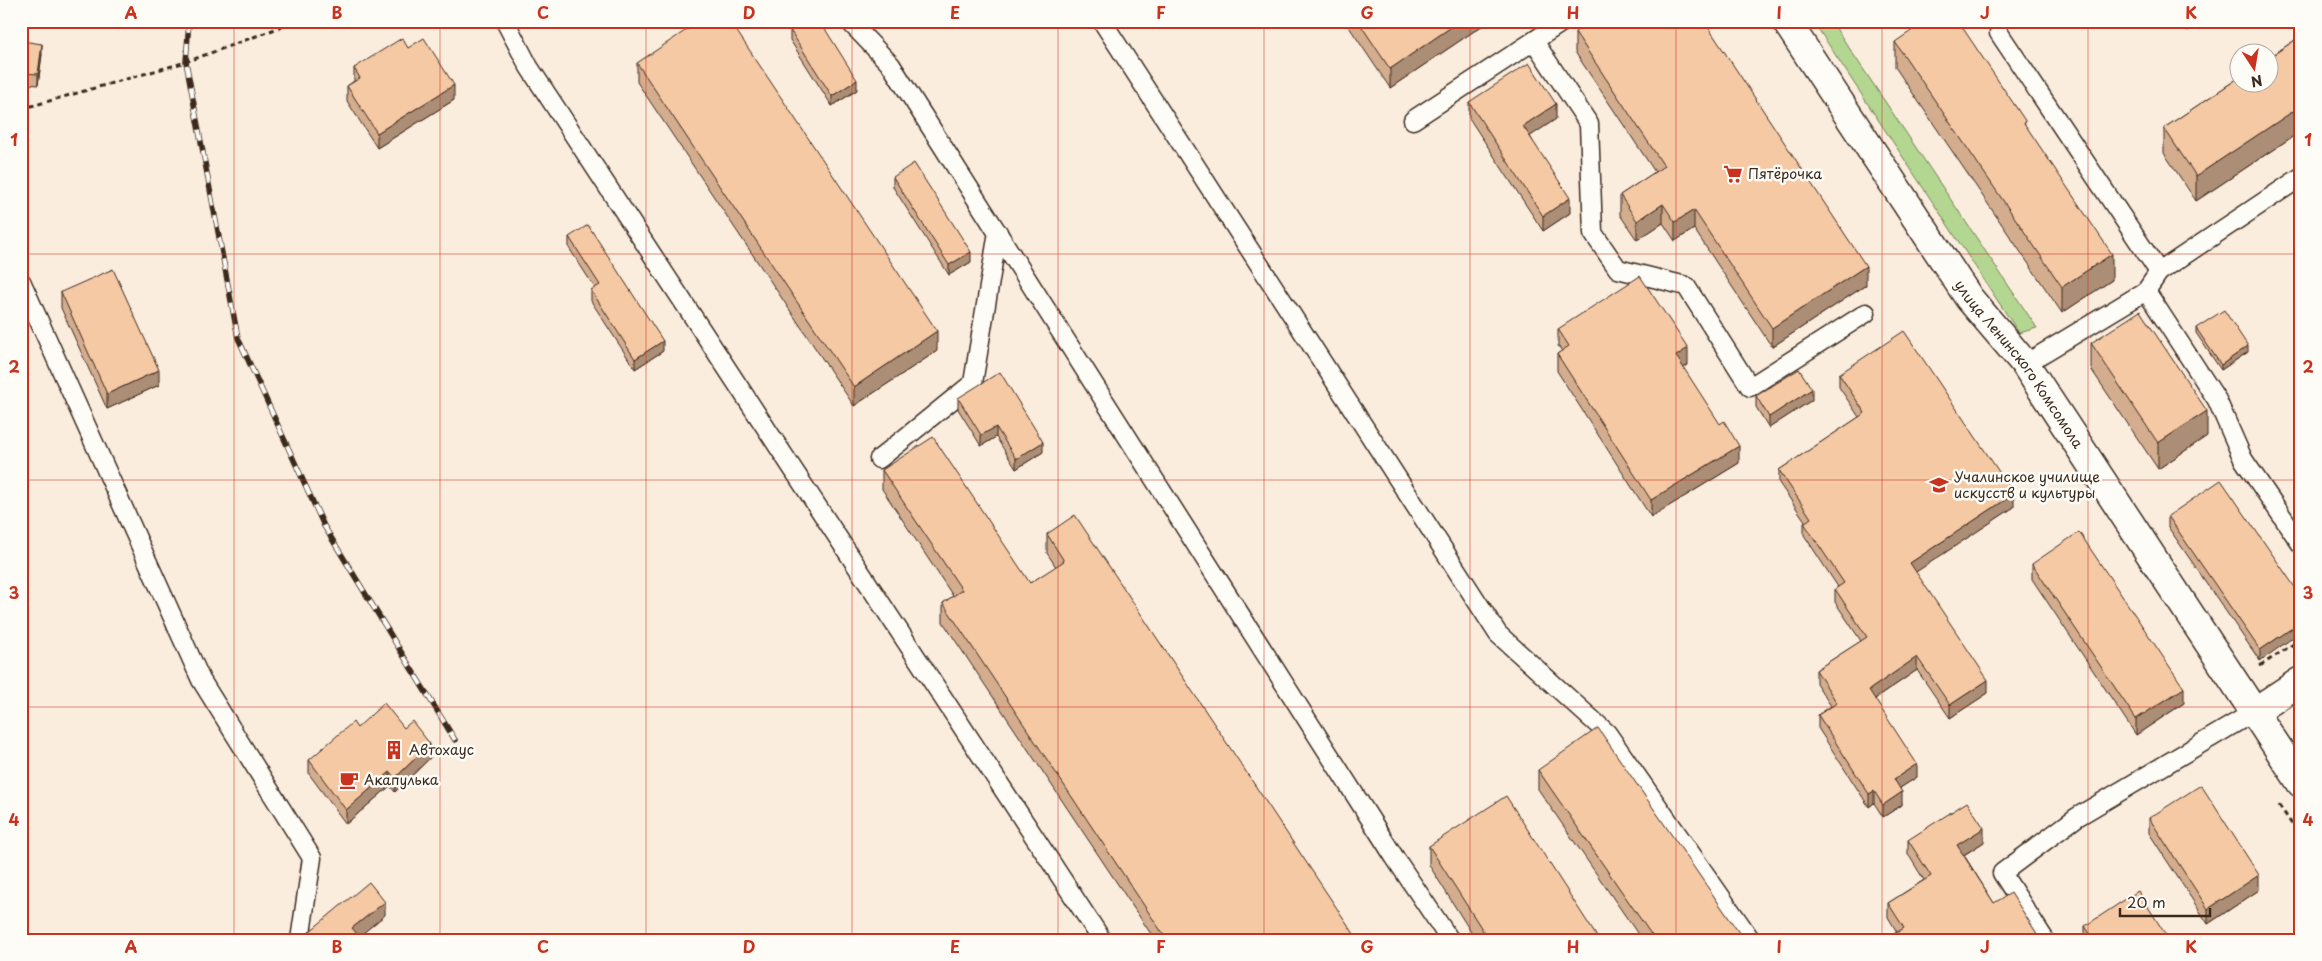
<svg xmlns="http://www.w3.org/2000/svg" width="2322" height="961" font-family="'Playpen Sans',sans-serif">
	<style>
		.green { fill: #b3d691; stroke: #778058 }
		.lines { fill: none; stroke-linecap: round; stroke-linejoin: round }
		.lane-casing { stroke: #3b2a1e; stroke-width: 21 }
		.secondary-casing { stroke: #3b2a1e; stroke-width: 31 }
		.path { stroke: #3b2a1e; stroke-width: 3; stroke-dasharray: 5 4; stroke-linecap: butt }
		.lane { stroke: #fdfcf7; stroke-width: 18 }
		.secondary { stroke: #fdfcf7; stroke-width: 28 }
		.rail-casing { stroke: #3b2a1e; stroke-width: 5.5 }
		.rail { stroke: #fdfcf7; stroke-width: 4; stroke-dasharray: 11; stroke-linecap: butt }
		.wall { fill: #d4ad8e; stroke: #3b2a1e }
		.shaded-wall { fill: #ac8d74; stroke: #3b2a1e }
		.building { fill: #f6c9a5; stroke: #3b2a1e }
		.grid { fill: none; stroke: #c8321e; stroke-width: 1; stroke-opacity: 0.55 }
		.labels { text-anchor: middle; stroke-width: 5; stroke-linejoin: round; paint-order: stroke }
		.poi-label { font-size: 14px; fill: #3b2a1e; stroke: #fdfcf7; text-anchor: start }
		.street-label { font-size: 14px; fill: #3b2a1e; stroke: #fdfcf7 }
		.neatline { fill: none; stroke: #c8321e; stroke-width: 2 }
		.grid-label { font-size: 16px; text-anchor: middle; font-weight: bold; fill: #c8321e }
	</style>
	<rect width="100%" height="100%" fill="#fbedde"/>
	<filter id="ink" filterUnits="userSpaceOnUse"><feTurbulence type="fractalNoise" baseFrequency=".02" numOctaves="2"/><feDisplacementMap in="SourceGraphic" scale="10" xChannelSelector="R" yChannelSelector="G"/><feConvolveMatrix kernelMatrix="1 2 1 2 8 2 1 2 1" color-interpolation-filters="sRGB"/></filter>
	<g filter="url(#ink)">
		<polygon class="green" points="1813,21 1831,21 2037,328 2019,333"/>
		<g class="lines">
			<g class="lane-casing">
				<g id="lane">
					<polyline points="505,21 529,67 1102,940"/>
					<polyline points="849,21 891,65 1395,858 1450,940"/>
					<polyline points="1102,21 1498,634 1607,733 1751,940"/>
					<polyline points="1999,33 2159,272"/>
					<polyline points="1534,41 1589,124 1593,233 1618,269 1686,286 1750,387 1866,313"/>
					<polyline points="1413,120 1564,21"/>
					<polyline points="21,281 201,680 312,858 300,940"/>
					<polyline points="2146,291 2217,400 2243,459 2301,544"/>
					<polyline points="2025,364 2146,291 2159,272 2301,177"/>
					<polyline points="879,459 973,383 998,232"/>
					<polyline points="2045,940 2002,873 2077,817 2254,712"/>
				</g>
			</g>
			<g class="secondary-casing">
				<g id="secondary">
					<path id="s1" d="M1786,21L1969,298L2025,364L2301,783"/>
					<polyline points="2254,712 2301,681"/>
				</g>
			</g>
			<g class="path">
				<polyline points="21,109 186,62 297,21"/>
				<polyline points="2260,666 2301,639"/>
				<polyline points="2279,805 2301,838"/>
			</g>
			<use href="#lane" class="lane"/>
			<use href="#secondary" class="secondary"/>
			<g class="rail-casing">
				<polyline id="rail" points="189,21 186,62 238,338 324,526 455,740"/>
			</g>
			<use href="#rail" class="rail"/>
		</g>
		<g class="wall">
			<polygon points="1345,21 1489,21 1390,88"/>
			<polygon points="2180,21 2201,21 2187,31"/>
			<polygon points="21,22 25,33 24,42 42,54 38,85 21,83"/>
			<polygon points="790,30 857,90 832,106 790,40"/>
			<polygon points="1575,32 1866,285 1772,347 1694,229 1675,241 1663,223 1637,240 1620,215 1620,195 1655,172 1575,52"/>
			<polygon points="2301,36 2301,131 2196,201 2164,153 2164,128"/>
			<polygon points="1895,42 2026,127 2112,280 2062,313 1895,67"/>
			<polygon points="408,48 454,100 377,148 347,101 347,86 354,81 354,68"/>
			<polygon points="637,63 937,351 854,406 637,82"/>
			<polygon points="1469,102 1556,119 1530,136 1570,213 1543,231 1469,118"/>
			<polygon points="893,177 971,262 949,275 893,187"/>
			<polygon points="569,237 663,351 635,369 591,301 591,290 595,288 569,248"/>
			<polygon points="61,292 159,385 107,409 61,308"/>
			<polygon points="2196,328 2248,352 2221,370 2196,333"/>
			<polygon points="1558,329 1688,365 1683,368 1739,463 1651,517 1557,371 1557,354 1562,351 1558,346"/>
			<polygon points="2091,343 2207,436 2158,469 2091,369"/>
			<polygon points="1839,374 2014,507 1915,572 1988,693 1950,718 1917,670 1875,699 1917,777 1900,788 1902,805 1883,817 1874,803 1869,807 1818,728 1818,715 1831,706 1816,683 1816,670 1861,641 1835,602 1835,589 1838,587 1804,535 1804,523 1805,521 1779,483 1779,470 1859,417 1839,387"/>
			<polygon points="1756,396 1812,400 1769,428 1756,407"/>
			<polygon points="958,398 1043,452 1016,469 996,437 981,446 958,409"/>
			<polygon points="882,470 1030,583 1056,567 1047,553 1047,534 1358,940 1155,940 943,622 943,603 953,596 882,489"/>
			<polygon points="2168,516 2301,596 2260,661 2168,527"/>
			<polygon points="2032,564 2184,703 2136,735 2032,579"/>
			<polygon points="357,728 404,728 430,758 395,792 390,786 346,824 309,774 309,760"/>
			<polygon points="1538,770 1744,940 1642,940 1538,789"/>
			<polygon points="2149,818 2259,890 2208,924 2149,833"/>
			<polygon points="1908,840 1984,842 1964,855 1994,903 2041,940 1891,940 1891,936 1897,932 1888,917 1888,903 1924,880 1908,854"/>
			<polygon points="1429,846 1599,940 1476,940 1429,865"/>
			<polygon points="385,915 359,936 362,940 309,940 309,932"/>
			<polygon points="2085,926 2169,940 2087,940 2085,937"/>
		</g>
		<g class="shaded-wall">
			<polygon points="1460,21 1489,21 1390,88 1390,69"/>
			<polygon points="2193,21 2201,21 2187,31 2187,26"/>
			<polygon points="25,23 25,33 22,52 22,41"/>
			<polygon points="42,44 42,54 38,85 38,74"/>
			<polygon points="857,80 857,90 832,106 832,96"/>
			<polygon points="454,85 454,100 377,148 377,133"/>
			<polygon points="1556,104 1556,119 1523,141 1523,126"/>
			<polygon points="2301,106 2301,131 2196,201 2196,176"/>
			<polygon points="1570,198 1570,213 1543,231 1543,216"/>
			<polygon points="1663,204 1663,223 1637,240 1637,221"/>
			<polygon points="1694,210 1694,229 1675,241 1675,222"/>
			<polygon points="971,252 971,262 949,275 949,265"/>
			<polygon points="2112,254 2112,280 2062,313 2062,287"/>
			<polygon points="1866,266 1866,285 1772,347 1772,328"/>
			<polygon points="937,331 937,351 854,406 854,387"/>
			<polygon points="663,341 663,351 635,369 635,359"/>
			<polygon points="2248,346 2248,352 2221,370 2221,365"/>
			<polygon points="1688,348 1688,365 1676,373 1676,356"/>
			<polygon points="159,370 159,385 107,409 107,394"/>
			<polygon points="1812,389 1812,400 1769,428 1769,417"/>
			<polygon points="2207,411 2207,436 2158,469 2158,443"/>
			<polygon points="996,427 996,437 981,446 981,435"/>
			<polygon points="1043,442 1043,452 1016,469 1016,459"/>
			<polygon points="1739,446 1739,463 1651,517 1651,500"/>
			<polygon points="2014,494 2014,507 1910,576 1910,563"/>
			<polygon points="2301,622 2301,632 2260,661 2260,650"/>
			<polygon points="1917,657 1917,670 1869,703 1869,690"/>
			<polygon points="1988,680 1988,693 1950,718 1950,705"/>
			<polygon points="2184,688 2184,703 2136,735 2136,719"/>
			<polygon points="430,744 430,758 395,792 395,778"/>
			<polygon points="1917,764 1917,777 1894,792 1894,779"/>
			<polygon points="390,772 390,786 346,824 346,810"/>
			<polygon points="1874,791 1874,803 1869,807 1869,794"/>
			<polygon points="1902,792 1902,805 1883,817 1883,805"/>
			<polygon points="1984,828 1984,842 1957,859 1957,845"/>
			<polygon points="2259,875 2259,890 2208,924 2208,909"/>
			<polygon points="385,902 385,915 355,940 352,928"/>
		</g>
		<g class="building">
			<polygon points="700,21 730,21 937,331 854,387 637,63"/>
			<polygon points="804,21 820,21 857,80 832,96 790,30"/>
			<polygon points="1358,21 1460,21 1390,69"/>
			<polygon points="1591,21 1704,21 1866,266 1772,328 1694,210 1675,222 1663,204 1637,221 1620,195 1664,166 1575,32"/>
			<polygon points="1926,21 1958,21 2026,122 2024,123 2112,254 2062,287 1895,42"/>
			<polygon points="2184,21 2193,21 2187,26"/>
			<polygon points="21,22 25,23 22,41 42,44 38,74 21,73"/>
			<polygon points="2301,36 2301,106 2196,176 2164,128 2240,77 2240,82 2270,82 2270,57"/>
			<polygon points="402,38 408,48 424,38 454,85 377,133 347,86 360,78 354,68"/>
			<polygon points="1529,63 1556,104 1523,126 1570,198 1543,216 1469,102"/>
			<polygon points="914,163 971,252 949,265 893,177"/>
			<polygon points="588,225 663,341 635,359 591,290 600,285 569,237"/>
			<polygon points="113,269 159,370 107,394 61,292"/>
			<polygon points="1640,276 1688,348 1676,356 1720,424 1724,421 1739,446 1651,500 1557,354 1569,346 1558,329"/>
			<polygon points="2224,310 2248,346 2221,365 2196,328"/>
			<polygon points="2140,311 2207,411 2158,443 2091,343"/>
			<polygon points="1904,331 2014,494 1910,563 1988,680 1950,705 1917,657 1869,690 1917,764 1894,779 1902,792 1883,805 1874,791 1869,794 1818,715 1837,703 1816,670 1867,637 1835,589 1844,583 1804,523 1811,518 1779,470 1865,413 1839,374"/>
			<polygon points="1799,369 1812,389 1769,417 1756,396"/>
			<polygon points="1000,372 1043,442 1016,459 996,427 981,435 958,398"/>
			<polygon points="933,437 1030,583 1064,561 1047,534 1075,515 1358,940 1167,940 943,603 962,590 882,470"/>
			<polygon points="2221,480 2301,596 2301,622 2260,650 2168,516"/>
			<polygon points="2079,532 2184,688 2136,719 2032,564"/>
			<polygon points="384,703 404,728 412,721 430,744 395,778 390,772 346,810 309,760 353,722 357,728"/>
			<polygon points="1598,728 1744,940 1655,940 1538,770"/>
			<polygon points="2201,785 2259,875 2208,909 2149,818"/>
			<polygon points="1506,796 1599,940 1489,940 1429,846"/>
			<polygon points="1967,802 1984,828 1957,845 1994,903 2011,893 2041,940 1894,940 1891,936 1904,928 1888,903 1931,876 1908,840"/>
			<polygon points="369,882 385,902 352,928 362,940 315,940 309,932"/>
			<polygon points="2138,891 2169,940 2094,940 2085,926"/>
		</g>
	</g>
	<path class="grid" d="M234,21V940M440,21V940M646,21V940M852,21V940M1058,21V940M1264,21V940M1470,21V940M1676,21V940M1882,21V940M2088,21V940M21,254H2301M21,480H2301M21,707H2301"/>
	<defs>
		<g id="supermarket-bare" transform="scale(1.5)"><path d="M-6-5.5h2.5l.6 2H6L4.5 2H-2.5L-4.4-4H-6ZM-1.5 3.2a1.3 1.3 0 1 0 .1 0ZM3 3.2a1.3 1.3 0 1 0 .1 0Z" fill="#c8321e" stroke="#fdfcf7" stroke-width="2.5" paint-order="stroke"/></g>
		<g id="university-bare" transform="scale(1.5)"><path d="M0-5L7-2L0 1L-7-2ZM-4 1L0 2.5L4 1V4Q0 6-4 4Z" fill="#c8321e" stroke="#fdfcf7" stroke-width="2.5" paint-order="stroke"/></g>
		<g id="building-bare" transform="scale(1.5)"><path d="M-4-6H4V6H1V3H-1V6H-4ZM-2.5-4.3h1.7v1.8h-1.7ZM.8-4.3h1.7v1.8H.8ZM-2.5-1h1.7V.8h-1.7ZM.8-1h1.7V.8H.8Z" fill="#c8321e" stroke="#fdfcf7" stroke-width="2.5" paint-order="stroke"/></g>
		<g id="cafe-bare" transform="scale(1.5)"><path d="M-5.5-4.5H6V0H3Q3 3.5 0 3.5H-2.5Q-5.5 3.5-5.5 0ZM3-3.2v2h1.7v-2ZM-6 4.5H4V6H-6Z" fill="#c8321e" stroke="#fdfcf7" stroke-width="2.5" paint-order="stroke"/></g>
	</defs>
	<g fill-rule="evenodd">
		<use href="#supermarket-bare" x="1733" y="174"/>
		<use href="#university-bare" x="1939" y="485"/>
		<use href="#building-bare" x="394" y="750"/>
		<use href="#cafe-bare" x="349" y="780"/>
	</g>
	<g class="labels">
		<g class="poi-label">
			<text x="1748" y="179">Пятёрочка</text>
			<text x="1954" y="482">Учалинское училище<tspan x="1954" dy="16">искусств и культуры</tspan></text>
			<text x="409" y="755">Автохаус</text>
			<text x="364" y="785">Акапулька</text>
		</g>
		<g class="street-label">
			<text dy="5" stroke="none"><textPath href="#s1" startOffset="415">улица Ленинского Комсомола</textPath></text>
		</g>
	</g>
	<rect width="2322" height="961" fill="none" stroke="#fdfcf7" stroke-width="55"/>
	<g transform="translate(2254 68) rotate(168)"><circle r="24" fill="#fdfcf7" stroke="#afa8a0"/>
	<path d="M0-4L9 19L0 12L-9 19Z" fill="#c8321e"/>
	<text y="-8" font-size="14" font-weight="bold" text-anchor="middle" fill="#3b2a1e">N</text>
	</g>
	<path d="M2120 908v8h90v-8" fill="none" stroke="#3b2a1e" stroke-width="2.5"/>
	<text x="2127" y="908" font-size="15" fill="#3b2a1e" stroke="#fdfcf7" stroke-width="4" paint-order="stroke">20 m</text>
	<rect x="28" y="28" width="2266" height="906" class="neatline"/>
	<g class="grid-label">
		<text x="131" y="19">A</text>
		<text x="337" y="19">B</text>
		<text x="543" y="19">C</text>
		<text x="749" y="19">D</text>
		<text x="955" y="19">E</text>
		<text x="1161" y="19">F</text>
		<text x="1367" y="19">G</text>
		<text x="1573" y="19">H</text>
		<text x="1779" y="19">I</text>
		<text x="1985" y="19">J</text>
		<text x="2191" y="19">K</text>
		<text x="14" y="146">1</text>
		<text x="2308" y="146">1</text>
		<text x="14" y="373">2</text>
		<text x="2308" y="373">2</text>
		<text x="14" y="599">3</text>
		<text x="2308" y="599">3</text>
		<text x="14" y="826">4</text>
		<text x="2308" y="826">4</text>
		<text x="131" y="953">A</text>
		<text x="337" y="953">B</text>
		<text x="543" y="953">C</text>
		<text x="749" y="953">D</text>
		<text x="955" y="953">E</text>
		<text x="1161" y="953">F</text>
		<text x="1367" y="953">G</text>
		<text x="1573" y="953">H</text>
		<text x="1779" y="953">I</text>
		<text x="1985" y="953">J</text>
		<text x="2191" y="953">K</text>
	</g>
</svg>
